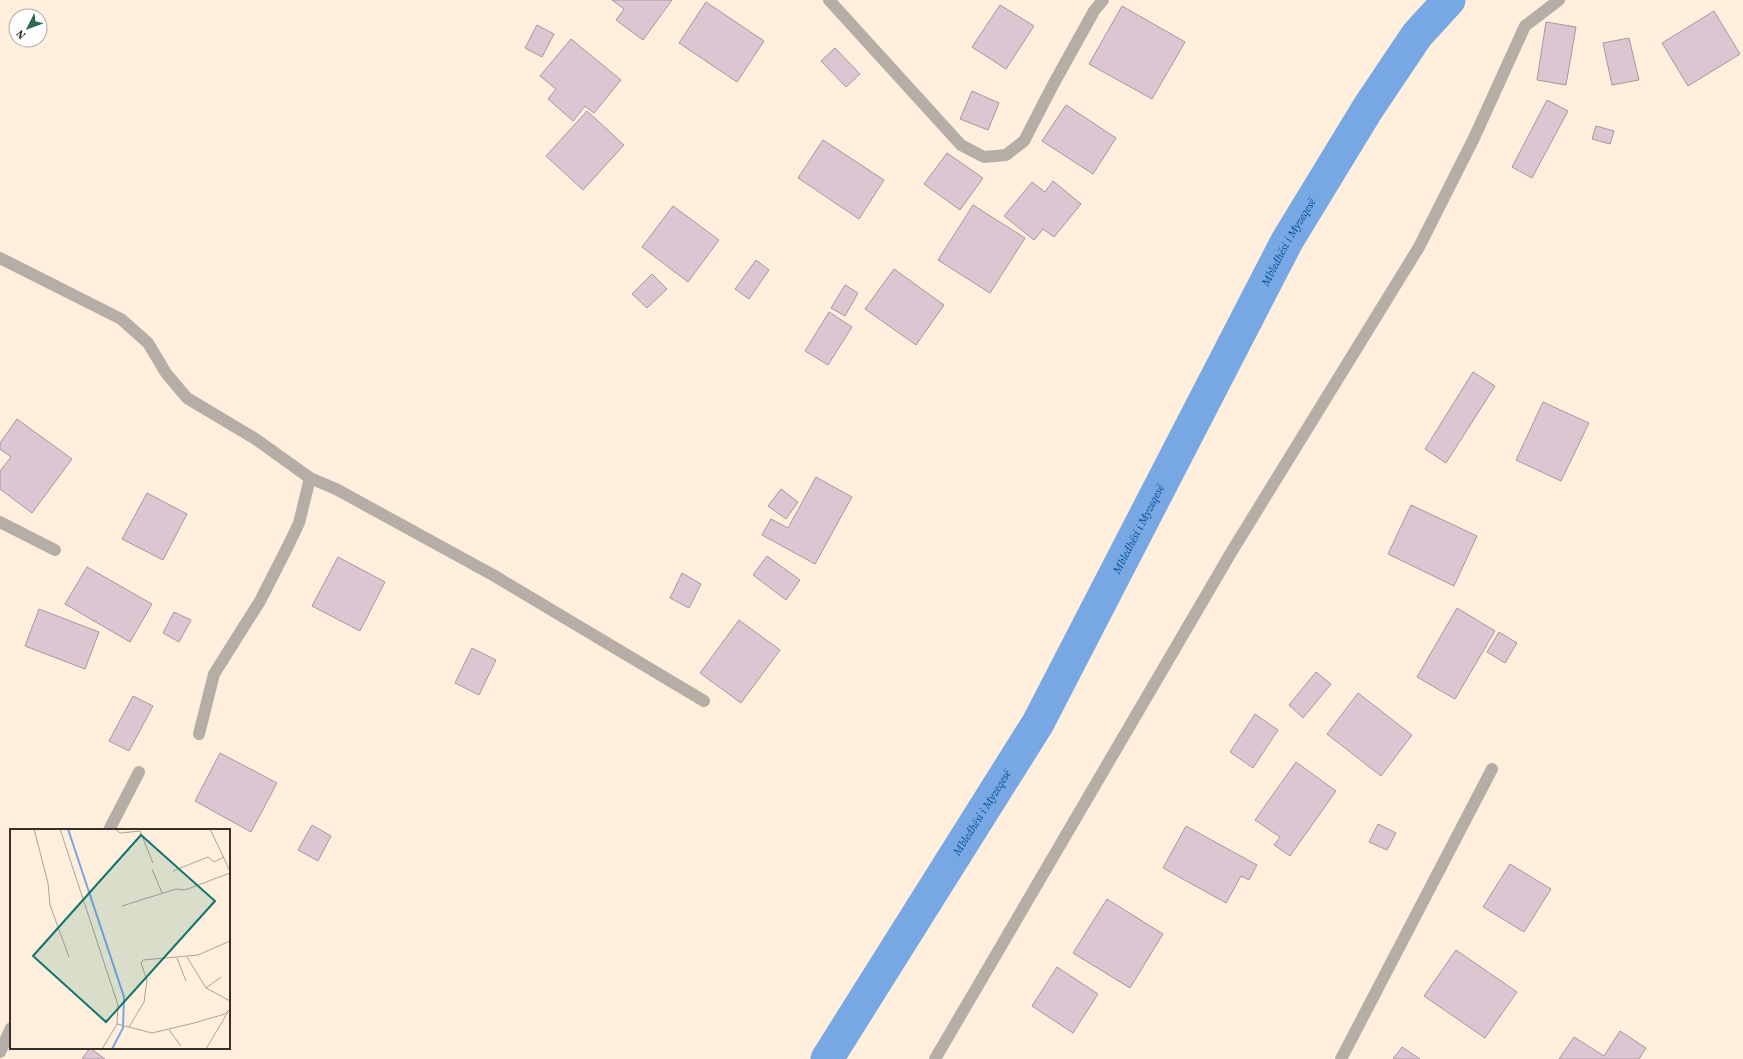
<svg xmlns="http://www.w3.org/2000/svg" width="1743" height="1059" font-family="'Source Serif 4',serif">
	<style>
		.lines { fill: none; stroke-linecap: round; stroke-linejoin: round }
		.canal { stroke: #77a8e4; stroke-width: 33 }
		.building { fill: #ddc6d1; stroke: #aa95a0 }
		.street { stroke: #b6ada7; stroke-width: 12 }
		.labels { text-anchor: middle; stroke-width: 3; stroke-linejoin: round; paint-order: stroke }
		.water-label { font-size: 11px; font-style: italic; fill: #044d93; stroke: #fff }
		.inset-river { fill: none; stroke: #77a8e4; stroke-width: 2 }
		.inset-road { fill: none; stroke: #aea294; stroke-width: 1 }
		.view { fill: #0f766e; fill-opacity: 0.15; stroke: #0f766e; stroke-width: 2 }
		.inset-edge { fill: none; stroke: #352f28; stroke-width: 2 }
	</style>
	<rect width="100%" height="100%" fill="#ffefdc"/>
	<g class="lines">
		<path class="canal" id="s1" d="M827,1059L1038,723L1287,241L1368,108L1417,35L1449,0"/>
	</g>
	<g class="building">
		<polygon points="612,0 672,0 643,40 616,20 624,9"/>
		<polygon points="706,2 764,41 737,82 679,43"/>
		<polygon points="1000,5 1034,26 1006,69 972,47"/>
		<polygon points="1122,6 1185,42 1152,99 1089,64"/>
		<polygon points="1714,11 1740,54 1688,86 1662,43"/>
		<polygon points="1546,22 1576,27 1566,85 1537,80"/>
		<polygon points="537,25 554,34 542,57 525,48"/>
		<polygon points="1629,38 1639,80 1612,85 1603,43"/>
		<polygon points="571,39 621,80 594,113 585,106 573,121 548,99 556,89 540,76"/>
		<polygon points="835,48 860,74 846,87 821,61"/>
		<polygon points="972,91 999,103 988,130 960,119"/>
		<polygon points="1547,100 1568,111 1532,178 1512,167"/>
		<polygon points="1066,105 1116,138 1093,174 1042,141"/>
		<polygon points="587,111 624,145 583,190 546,156"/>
		<polygon points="1596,126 1614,131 1610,144 1592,139"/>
		<polygon points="823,140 884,180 859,219 798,178"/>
		<polygon points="947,153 983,178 960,210 924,184"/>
		<polygon points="1053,181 1081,204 1054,237 1043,229 1034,240 1004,216 1032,182 1045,192"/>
		<polygon points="973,205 1025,238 990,293 938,260"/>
		<polygon points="673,206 719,240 688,282 642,247"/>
		<polygon points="756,260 769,270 749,299 735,289"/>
		<polygon points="894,269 944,305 916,345 865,309"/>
		<polygon points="652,274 667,289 647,308 632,294"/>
		<polygon points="845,285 858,293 845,316 831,308"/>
		<polygon points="829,312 852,327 828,365 805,351"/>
		<polygon points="1473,372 1495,386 1446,463 1425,449"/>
		<polygon points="1543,402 1589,423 1561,481 1516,460"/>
		<polygon points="17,419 72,459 32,513 0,489 0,471 11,457 0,449 0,443"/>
		<polygon points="816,477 852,497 815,564 762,535 771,519 788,528"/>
		<polygon points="781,489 798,502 786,519 768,506"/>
		<polygon points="147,493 187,514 163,560 122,539"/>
		<polygon points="1411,505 1477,536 1454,586 1388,554"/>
		<polygon points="767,556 800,580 786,600 753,575"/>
		<polygon points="338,557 385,582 360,631 312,606"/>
		<polygon points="87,567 152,604 130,642 65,604"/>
		<polygon points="682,573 701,584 689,608 670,598"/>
		<polygon points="1457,608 1495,631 1455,699 1417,677"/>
		<polygon points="39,609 99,632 85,669 25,646"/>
		<polygon points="174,612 191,620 179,642 163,633"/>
		<polygon points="739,620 780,650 741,703 700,673"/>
		<polygon points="1499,632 1517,643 1505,663 1487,652"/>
		<polygon points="472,648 496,660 479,695 455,683"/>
		<polygon points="1316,672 1331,684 1303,718 1289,705"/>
		<polygon points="1358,693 1412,735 1381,776 1327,734"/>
		<polygon points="133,696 153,706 129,751 109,741"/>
		<polygon points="1255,714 1278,730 1253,768 1230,752"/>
		<polygon points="220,753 277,783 251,832 195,801"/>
		<polygon points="1296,762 1336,791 1290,856 1274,845 1280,837 1255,820"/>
		<polygon points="1378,824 1396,833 1387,850 1369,842"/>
		<polygon points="312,825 331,836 318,861 298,850"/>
		<polygon points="1186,826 1257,865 1249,880 1241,876 1226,903 1163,868"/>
		<polygon points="1510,864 1551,889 1524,932 1483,907"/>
		<polygon points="1107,899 1163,934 1130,988 1073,953"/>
		<polygon points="1456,950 1517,992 1485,1038 1424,996"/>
		<polygon points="1057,967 1098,994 1073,1033 1032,1006"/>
		<polygon points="1620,1031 1646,1048 1639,1059 1559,1059 1574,1037 1604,1056"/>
		<polygon points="1402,1047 1420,1059 1393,1059"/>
		<polygon points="90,1048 105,1059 82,1059"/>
	</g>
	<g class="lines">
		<g class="street">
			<polyline points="829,0 961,145 984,157 1006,155 1024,141 1054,83 1094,11 1103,0"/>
			<polyline points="0,258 121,319 148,343 166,373 187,398 254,438 310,478 336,489 493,575 704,701"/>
			<polyline points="0,522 55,550"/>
			<polyline points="199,734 214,674 260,601 287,548 299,523 310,478"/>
			<polyline points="109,830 139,772"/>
			<polyline points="0,1052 11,1028"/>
			<polyline points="935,1059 1232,551 1419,247 1474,138 1525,26 1559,0"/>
			<polyline points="1341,1059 1492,769"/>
		</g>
	</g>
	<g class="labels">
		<g class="water-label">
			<text dy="4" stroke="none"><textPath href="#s1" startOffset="939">Mbledhësi i Myzeqesë</textPath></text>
			<text dy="4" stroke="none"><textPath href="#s1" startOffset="615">Mbledhësi i Myzeqesë</textPath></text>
			<text dy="4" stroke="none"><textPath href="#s1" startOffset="291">Mbledhësi i Myzeqesë</textPath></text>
		</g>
	</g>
	<g transform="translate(10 829)">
		<rect width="220" height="220" fill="#ffefdc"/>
		<path class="inset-river" d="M58,0L114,168L113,199L102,220"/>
		<path class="inset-road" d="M24,0L38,54L40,76L59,128M50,0L108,176L107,195M105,0L110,4L130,2L143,34M200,0L220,42M142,40L152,64M163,42L198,28L204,33L214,28M112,77L166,60L175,61L220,44M177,128L196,159L220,172M167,129L176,152M196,159L211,148M119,198L142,204L184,194L215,185L220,180M159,201L171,217M92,220L107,195L119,198L134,173L137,151L131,134L133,131L188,126L220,112M196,220L218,183"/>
		<path class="view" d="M131,6L205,72L96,193L23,127Z"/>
		<rect width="220" height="220" class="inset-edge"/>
	</g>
	<g transform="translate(28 28) rotate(228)"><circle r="19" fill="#ffffff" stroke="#aeaca9"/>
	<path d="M0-3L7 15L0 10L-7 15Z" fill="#2e6a54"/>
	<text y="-6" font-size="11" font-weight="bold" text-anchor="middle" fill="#352f28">N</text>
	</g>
</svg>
